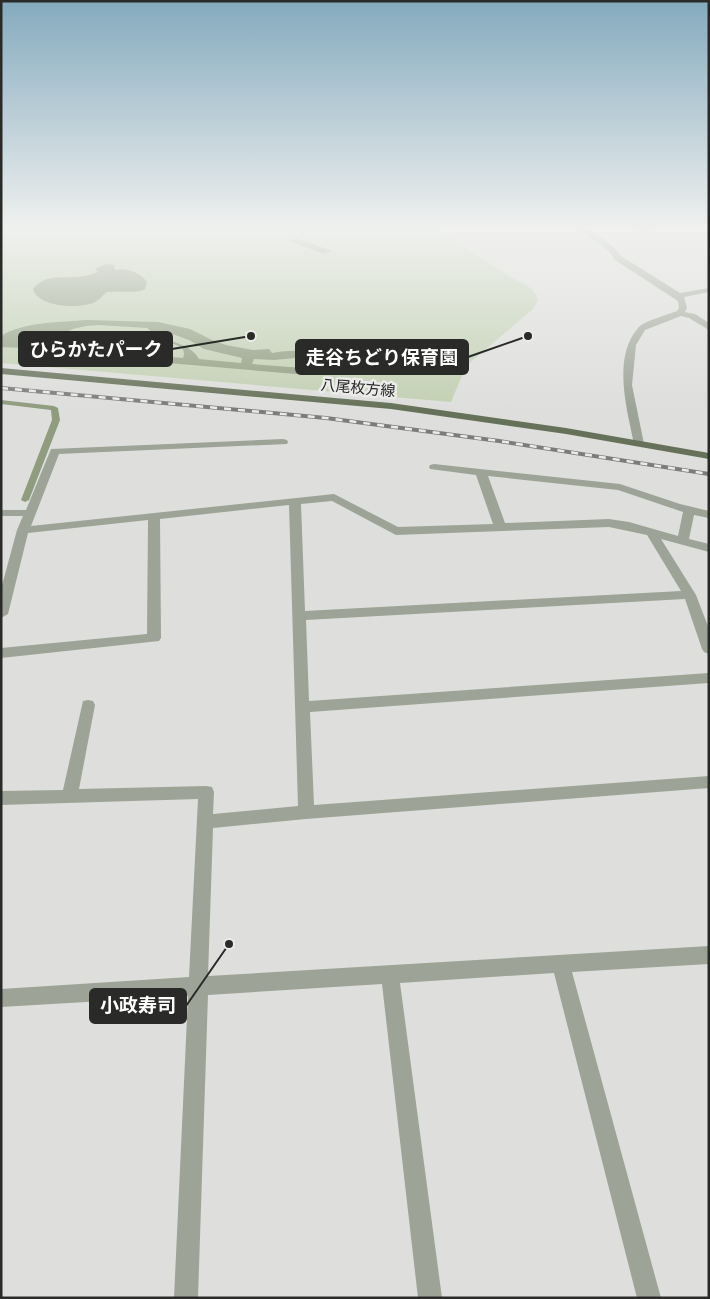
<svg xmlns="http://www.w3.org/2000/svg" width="710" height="1299" font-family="'Open Sans','Noto Sans JP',sans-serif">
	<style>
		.green { fill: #c2d0b2 }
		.water { fill: #8f9c7f; fill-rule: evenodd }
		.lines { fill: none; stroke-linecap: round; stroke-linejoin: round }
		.stream { fill: #8f9c7f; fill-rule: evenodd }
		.minor { fill: #9da396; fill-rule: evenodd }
		.primary { fill: #667159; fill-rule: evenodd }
		.rail-casing { stroke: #7c7c7b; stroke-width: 4 }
		.rail { stroke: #ebece9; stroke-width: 2.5; stroke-dasharray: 7; stroke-linecap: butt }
		.labels { text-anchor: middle; stroke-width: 5; stroke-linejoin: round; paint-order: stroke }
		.far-street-label { font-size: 15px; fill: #2a2a29; stroke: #ebece9 }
		.leader { fill: none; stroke: #2a2a29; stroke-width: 2 }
		.callout-dot { fill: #2a2a29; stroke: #ebece9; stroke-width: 2 }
		.callout { fill: #2a2a29; stroke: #2a2a29; stroke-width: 2 }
		.callout-label { font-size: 19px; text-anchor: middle; font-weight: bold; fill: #fff }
	</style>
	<rect width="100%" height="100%" fill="#dedfdc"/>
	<polygon class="green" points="1,227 433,227 512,278 529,287 536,294 538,300 533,309 466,366 451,402 1,363"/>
	<g class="water">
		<polygon points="297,238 332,251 324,254 289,241"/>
		<path d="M106,264L114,265L115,270C126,267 140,272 147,282L145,289C138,294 119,290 107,292C103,295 99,300 95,302C81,309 38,308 33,289C45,275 57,278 74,277C82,277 90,275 98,272L95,269Z"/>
		<path d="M87,320L158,322L190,329L212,340L226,345L253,350L269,349L272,353C290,350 310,349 327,357L331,365L321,374L308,375L121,359L114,353L99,351L1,347V336C22,322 62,322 87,320ZM98,325L147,328C152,331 153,336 158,339C166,344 189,343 183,358L140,354L109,346L77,344L63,339L62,335C72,327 86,326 98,325ZM167,332L189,340L204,349L242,358L241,363L199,359C189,342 174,346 163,335ZM295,358L304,359L308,363L303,368L252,364L254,359L274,360Z"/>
		<polygon points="370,361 387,363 381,375 363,373"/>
	</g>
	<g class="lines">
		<polygon class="stream" points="1,400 54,406 58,408 60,420 29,500 25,502 21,500 52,420 51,410 1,404"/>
		<g class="minor">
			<path d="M574,227C590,227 612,243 621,256L680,293L709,288V292L684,297L687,308L685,312L695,314L709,323V330L689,318L681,316L645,330L636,345L632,385L644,444L643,446H635L634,444C627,409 612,358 638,328C643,321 668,315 677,311L679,308L678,301L615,260L609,251Z"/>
			<polygon points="627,227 656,227 642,233"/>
			<path d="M283,439L287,440L288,442L287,444L59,454L31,526L334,494L398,527L493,524L476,475L430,469L429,467L430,465L434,464L620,484L680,504L709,511V518L694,515L689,539L709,544V552L661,539L696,595L709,629V654L704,652L702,649L685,599L306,620L309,701L709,673V683L310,712L314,805L709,776V788L306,819L213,828L208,976L709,946V964L572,972L661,1298H637L554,973L400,983L442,1298H418L382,984L208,995L198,1298H174L188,996L1,1007V989L189,977L198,799L1,805V791L63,790L83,701L88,700L93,701L95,705L79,789L206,786L212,787L214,792L213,814L298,806L289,505L160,519L161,638L159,641L1,658V648L147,634L148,520L28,533L8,614L1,618V589L17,530L23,516H1V510H26L51,449ZM488,476L618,490L683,512L678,536L629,522L609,519L505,523ZM332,501L396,535L609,527L647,535L681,591L305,611L301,504Z"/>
		</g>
		<polygon class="primary" points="1,368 391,403 566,428 709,453 709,459 566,434 391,409 1,374"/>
		<g class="rail-casing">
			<polyline id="rail" points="1,388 326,418 499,441 709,474"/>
		</g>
		<use href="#rail" class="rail"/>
	</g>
	<linearGradient id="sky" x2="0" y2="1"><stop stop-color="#84aabe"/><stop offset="0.56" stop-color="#f0f1ef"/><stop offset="1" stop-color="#f0f1ef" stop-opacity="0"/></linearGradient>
	<rect width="710" height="409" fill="url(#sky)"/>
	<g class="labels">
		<g class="far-street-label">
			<text transform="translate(358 388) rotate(5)" y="5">八尾枚方線</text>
		</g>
	</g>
	<path class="leader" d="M251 336L172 349M528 336L468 357M229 944L186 1006"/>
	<g class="callout-dot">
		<circle cx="251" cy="336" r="5"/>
		<circle cx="528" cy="336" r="5"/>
		<circle cx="229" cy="944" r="5"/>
	</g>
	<g class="callout">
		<rect x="19" y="332" width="153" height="34" rx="5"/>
		<rect x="296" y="340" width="172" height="34" rx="5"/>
		<rect x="90" y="989" width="96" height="34" rx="5"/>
	</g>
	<g class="callout-label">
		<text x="96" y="356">ひらかたパーク</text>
		<text x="382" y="364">走谷ちどり保育園</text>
		<text x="138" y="1012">小政寿司</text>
	</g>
	<rect width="710" height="1299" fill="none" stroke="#2a2a29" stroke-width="5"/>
</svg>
